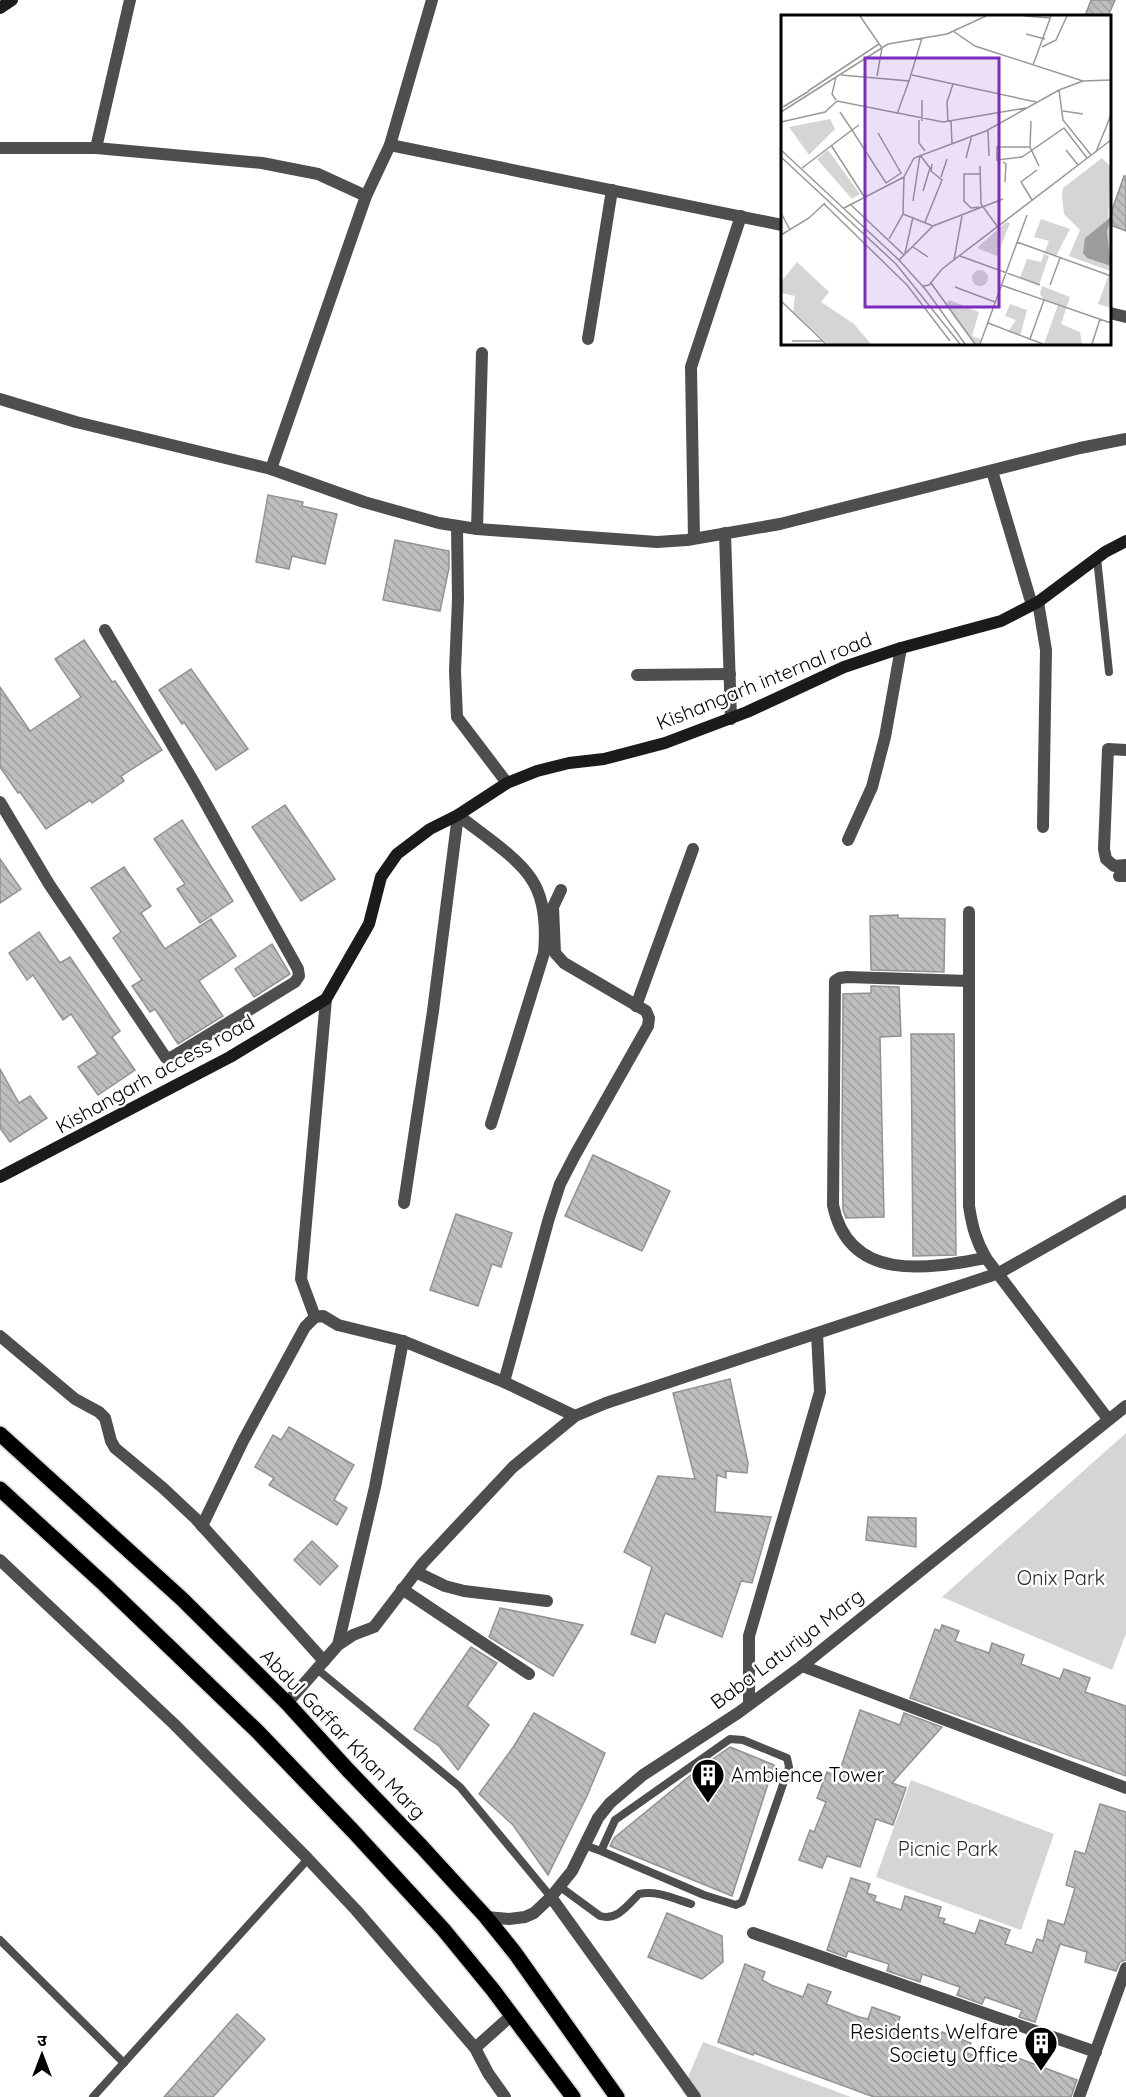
<svg xmlns="http://www.w3.org/2000/svg" width="1126" height="2097" font-family="Quicksand,'Noto Sans Devanagari',sans-serif">
	<style>
		.green { fill: #d5d5d5 }
		.building { fill: url(#building-back-hatch); stroke: #929292; stroke-width: 1.5 }
		.lines { fill: none; stroke-linecap: round; stroke-linejoin: round }
		.primary-casing { stroke: #dbdbdb; stroke-width: 18 }
		.lane { stroke: #4e4e4e; stroke-width: 8 }
		.street { stroke: #4e4e4e; stroke-width: 12 }
		.secondary { stroke: #1b1b1b; stroke-width: 12 }
		.primary { stroke: #000; stroke-width: 15 }
		.labels { text-anchor: middle; stroke-width: 5; stroke-linejoin: round; paint-order: stroke }
		.street-label { font-size: 20px; fill: #000; stroke: #fff }
		.park-label { font-size: 20px; fill: #2c2c2c; stroke: #fff }
		.poi-label { font-size: 20px; fill: #000; stroke: #fff; text-anchor: start }
		.inset-road { fill: none; stroke: #999; stroke-width: 1.5 }
		.view { fill: #7b2cbf; fill-opacity: 0.15; stroke: #7b2cbf; stroke-width: 3 }
		.inset-edge { fill: none; stroke: #000; stroke-width: 3 }
	</style>
	<defs>
		<pattern id="building-back-hatch" width="6" height="6" patternUnits="userSpaceOnUse" patternTransform="scale(1.5)"><rect width="6" height="6" fill="#bebebe"/><path d="M-1 5l2 2M0 0l6 6M5-1l2 2" fill="none" stroke="#a2a2a2"/></pattern>
	</defs>
	<rect width="100%" height="100%" fill="#fff"/>
	<g class="green">
		<polygon points="1126,1433 1126,1634 1112,1670 942,1597"/>
		<polygon points="911,1780 1054,1834 1021,1930 876,1877"/>
		<polygon points="703,2042 851,2097 687,2097 682,2091"/>
	</g>
	<g class="building">
		<polygon points="1091,0 1115,0 1108,16 1085,16"/>
		<polygon points="1124,176 1126,176 1126,231 1110,225 1110,216"/>
		<polygon points="268,495 303,502 302,506 337,514 325,564 292,556 289,569 256,562"/>
		<polygon points="395,540 449,551 449,568 440,611 383,600"/>
		<polygon points="84,640 112,682 115,681 162,750 121,776 124,781 92,803 90,800 46,829 20,792 18,793 0,767 0,687 30,731 81,697 55,659"/>
		<polygon points="191,669 248,749 216,770 184,722 182,724 159,690"/>
		<polygon points="285,805 335,879 301,901 252,827"/>
		<polygon points="182,820 233,901 200,923 177,889 185,884 154,839"/>
		<polygon points="0,859 21,889 0,903"/>
		<polygon points="124,867 151,906 141,913 165,949 211,919 236,956 199,981 223,1016 178,1044 155,1009 150,1012 132,986 142,980 113,938 121,932 91,888"/>
		<polygon points="898,915 898,918 945,919 944,972 871,970 870,916"/>
		<polygon points="39,932 60,963 70,957 120,1031 112,1037 135,1070 98,1095 78,1067 98,1054 71,1014 63,1020 33,975 27,980 9,953"/>
		<polygon points="272,944 290,974 254,997 235,969"/>
		<polygon points="871,986 899,987 901,1036 880,1037 884,1217 846,1218 843,1210 842,1142 843,994 871,993"/>
		<polygon points="911,1034 954,1034 956,1255 913,1256"/>
		<polygon points="0,1069 19,1103 30,1096 47,1118 10,1142 0,1128"/>
		<polygon points="593,1155 670,1191 642,1251 565,1216"/>
		<polygon points="456,1214 512,1233 501,1267 492,1264 478,1306 430,1290"/>
		<polygon points="730,1379 748,1463 747,1473 726,1471 726,1478 717,1475 715,1512 771,1517 752,1583 741,1581 722,1637 665,1613 655,1643 631,1634 652,1567 624,1552 658,1476 695,1479 673,1393"/>
		<polygon points="289,1427 354,1465 334,1500 347,1508 337,1525 269,1485 274,1478 255,1467 273,1435 281,1440"/>
		<polygon points="868,1517 916,1518 916,1547 866,1540"/>
		<polygon points="312,1541 338,1566 320,1585 294,1560"/>
		<polygon points="500,1608 583,1625 553,1676 489,1637"/>
		<polygon points="942,1625 959,1631 955,1641 989,1653 992,1643 1024,1655 1021,1664 1060,1679 1064,1669 1090,1678 1085,1692 1126,1706 1126,1776 910,1698 935,1629 940,1631"/>
		<polygon points="471,1647 497,1663 467,1706 489,1725 458,1770 439,1746 414,1729"/>
		<polygon points="860,1710 900,1725 904,1713 942,1727 892,1783 906,1788 893,1825 876,1819 860,1867 827,1856 822,1868 799,1860 810,1830 814,1832 826,1802 817,1798 827,1772 834,1775 838,1766 841,1767"/>
		<polygon points="534,1713 605,1753 587,1796 548,1875 513,1825 479,1794 514,1746"/>
		<polygon points="730,1747 774,1765 732,1896 610,1846 614,1838 697,1770"/>
		<polygon points="1100,1804 1126,1812 1126,1960 1120,1962 1116,1971 1085,1962 1087,1952 1060,1944 1035,2022 1019,2017 1022,2010 985,1997 982,2004 957,1995 960,1987 922,1974 920,1982 887,1971 889,1964 848,1951 846,1957 827,1950 851,1878 870,1884 867,1893 876,1896 874,1901 901,1910 905,1896 941,1907 938,1917 945,1919 943,1923 975,1934 980,1920 1010,1930 1005,1944 1032,1953 1037,1939 1043,1941 1048,1920 1064,1925 1075,1888 1066,1885 1075,1851 1085,1854"/>
		<polygon points="667,1913 722,1936 723,1962 702,1979 648,1957"/>
		<polygon points="745,1964 765,1972 762,1980 771,1985 803,1997 808,1984 831,1992 826,2004 859,2017 868,2019 872,2007 900,2017 896,2028 937,2043 942,2032 971,2043 967,2053 986,2061 1002,2067 1007,2054 1077,2080 1071,2097 874,2097 754,2053 753,2055 718,2042"/>
		<polygon points="237,2014 265,2039 213,2097 164,2097"/>
	</g>
	<g class="lines">
		<g class="primary-casing">
			<g id="primary">
				<polyline points="0,1434 182,1599 287,1703 348,1770 422,1847 486,1917 515,1953 617,2097"/>
				<polyline points="0,1489 105,1585 257,1731 353,1831 443,1929 493,1990 573,2097"/>
			</g>
		</g>
		<g class="lane">
			<polyline points="1097,558 1109,672"/>
			<polyline points="317,1669 460,1787 551,1897"/>
			<polyline points="584,1845 601,1851 704,1895 736,1905 742,1902 744,1897 789,1767 787,1758 743,1740 730,1739 615,1820 601,1851"/>
			<path d="M559,1886L600,1916C617,1921 628,1905 639,1894C657,1890 675,1899 691,1904"/>
			<polyline points="0,1940 124,2063"/>
			<polyline points="93,2097 308,1859"/>
		</g>
		<g class="street">
			<polyline points="390,145 782,225"/>
			<polyline points="0,148 96,148 262,163 318,174 366,196 271,469"/>
			<polyline points="96,148 130,0"/>
			<polyline points="366,196 390,145 432,0"/>
			<polyline points="1110,313 1126,317"/>
			<polyline points="588,339 612,190"/>
			<polyline points="0,399 76,422 271,469 364,502 439,523 477,529 657,542 687,540 780,524 1080,448 1126,439"/>
			<polyline points="992,471 1032,605"/>
			<polyline points="457,526 458,599 455,671 457,717 507,783"/>
			<polyline points="477,529 482,353"/>
			<polyline points="725,533 731,719"/>
			<polyline points="694,538 691,367 741,216"/>
			<polyline points="1038,602 1046,650 1043,827"/>
			<polyline points="637,675 730,674"/>
			<polyline points="1126,750 1108,749 1104,849 1106,859 1114,866 1126,865"/>
			<polyline points="0,802 49,884 166,1058 172,1057 295,982 299,976 298,969 196,786 105,630"/>
			<path d="M458,815C480,833 517,856 532,880C545,900 546,930 544,953L491,1124"/>
			<polyline points="848,840 872,787 885,737 901,648"/>
			<polyline points="1119,876 1126,876"/>
			<path d="M969,912V1206C972,1226 976,1241 986,1258L1108,1419"/>
			<path d="M969,981L847,977L840,978L835,981L833,1205C849,1283 927,1269 986,1258"/>
			<polyline points="636,1006 693,849"/>
			<polyline points="404,1203 433,1011 458,815"/>
			<polyline points="315,1317 301,1279 326,999"/>
			<polyline points="0,1336 75,1399 99,1412 105,1418 111,1441 115,1448 163,1488 196,1519 324,1661"/>
			<polyline points="504,1382 549,1218 560,1184 575,1155 648,1026 649,1018 646,1011 564,963 555,953 553,907 561,890"/>
			<polyline points="202,1526 243,1441 305,1327 315,1317 323,1316 338,1325 403,1341 504,1382 575,1416"/>
			<polyline points="0,1560 174,1724 308,1859 356,1910 475,2048 488,2073 505,2097"/>
			<polyline points="416,1572 445,1586 464,1591 547,1601"/>
			<polyline points="402,1589 529,1674"/>
			<polyline points="338,1645 375,1487 403,1341"/>
			<polyline points="802,1666 1126,1788"/>
			<polyline points="287,1703 338,1645 353,1635 374,1627 423,1563 513,1467 575,1416 606,1403 999,1273 1126,1201"/>
			<polyline points="749,1704 749,1636 820,1392 817,1334"/>
			<polyline points="551,1897 695,2097"/>
			<polyline points="486,1917 509,1919 525,1917 534,1913 551,1897 572,1871 598,1818 610,1803 643,1775 738,1713 802,1666 1126,1406"/>
			<polyline points="753,1933 1096,2052"/>
			<polyline points="475,2048 512,2015"/>
			<polyline points="1079,2097 1126,1968"/>
		</g>
		<g class="secondary">
			<polyline points="0,8 12,0"/>
			<polyline points="0,1177 230,1057 326,999 369,924 381,877 397,854 430,829 458,815 507,783 537,771 569,763 604,759 665,743 747,712 844,667 901,648 1001,621 1038,602 1105,552 1126,541"/>
		</g>
		<use href="#primary" class="primary"/>
	</g>
	<defs>
		<g id="building-pin" transform="scale(1.725)"><path d="M0 17L-7.5 6A9.5 9.5 0 1 1 7.5 6Z" fill="#000" stroke="#fff"/><path d="M-4-6H4V6H1V3H-1V6H-4ZM-2.5-4.3h1.7v1.8h-1.7ZM.8-4.3h1.7v1.8H.8ZM-2.5-1h1.7V.8h-1.7ZM.8-1h1.7V.8H.8Z" fill="#fff"/></g>
	</defs>
	<g fill-rule="evenodd">
		<use href="#building-pin" x="708" y="1775"/>
		<use href="#building-pin" x="1041" y="2043"/>
	</g>
	<g class="labels">
		<g class="street-label">
			<text transform="translate(764 681) rotate(-22)" y="7">Kishangarh internal road</text>
			<text transform="translate(155 1074) rotate(-29)" y="7">Kishangarh access road</text>
			<text transform="translate(787 1649) rotate(-37)" y="7">Baba Laturiya Marg</text>
			<text transform="translate(343 1734) rotate(46)" y="7">Abdul Gaffar Khan Marg</text>
		</g>
		<g class="park-label">
			<text x="1061" y="1585">Onix Park</text>
			<text x="948" y="1856">Picnic Park</text>
		</g>
		<g class="poi-label">
			<text x="731" y="1782">Ambience Tower</text>
			<text x="1018" y="2039" text-anchor="end">Residents Welfare<tspan x="1018" dy="23">Society Office</tspan></text>
		</g>
	</g>
	<g transform="translate(781 15)">
		<rect width="330" height="330" fill="#fff"/>
		<path d="M49,104L54,114L28,140L8,112ZM47,135L79,179L71,184L36,144ZM321,143L330,152L327,203L330,201V293L317,289L329,256L288,241L299,215L283,199L281,181L282,173ZM260,204L289,214L275,241L263,238L268,226L253,222ZM225,207L229,208L216,241L196,233ZM263,239L268,241L258,270L239,263L246,244L260,247ZM16,247L48,277L40,287L73,309L90,329H47L12,297L14,281L0,278V267ZM191 263a8 8 0 1 1 16 0a8 8 0 1 1-16 0ZM261,271L289,282L280,309L299,317L301,329H263L277,290L264,286L259,279ZM168,285L198,297L191,321L200,324L198,329H193L165,291ZM229,289L246,295L239,321L227,317L235,305L224,301Z" fill="#d5d5d5"/>
		<path d="M330,202L326,217L330,251L306,243L302,238L304,223Z" fill="#9c9c9c"/>
		<path class="inset-road" d="M79,1L101,33L96,61M244,1L270,3M172,16L194,31L302,66L330,65M245,19L264,24M261,32L275,25L286,1M252,50L270,1M60,60L128,66L116,99M131,60L255,87M128,66L141,23M278,75L282,105L310,140M27,76L98,29M55,85L51,79L55,62M2,92L28,76M282,96L302,99M0,97L107,29L166,19L205,1M59,97L71,115L78,110M138,105V128L144,136M141,106V85M170,106L171,128M250,106L249,132L258,151M0,107L44,97L56,86L162,107L245,93M167,107L166,87L172,69M207,115L208,141M50,130L84,183M249,132H216V145L241,142L283,113L306,143M0,135L118,245L145,275L184,329M285,135L297,150M315,137L330,100M139,140L149,153L142,176M0,142L115,249L179,329M185,143L191,120M222,147L225,149L224,167M199,151L200,189L216,211M21,153L71,115L105,168L120,158L97,118M199,159H183V186L190,193L201,192M160,162L166,144M251,185L240,167L256,155M132,186L139,140M43,189L126,270L169,326M70,190L123,240M63,193L123,162M0,198L9,215M122,199L152,211M144,207L161,165L150,156L151,149M0,220L28,203L44,188M108,224L122,199L123,162L133,143L205,116L278,75L302,66M236,227L330,261M132,232L147,242M124,238L132,202M179,241L259,270M118,245L152,211L222,184M173,245L181,201M150,268L194,329M220,270L330,308M269,270L279,243M142,271L148,270L161,254L330,125M174,272L214,287M0,286L45,329M207,308L262,329M249,324L263,285M11,326H42M199,329L246,200M311,329L319,304"/>
		<path class="view" d="M84,43H218V292H84Z"/>
		<rect width="330" height="330" class="inset-edge"/>
	</g>
	<g transform="translate(42 2055)" stroke="#ffffff" stroke-width="4.5" paint-order="stroke">
	<path d="M0-4.5L10 22L0 15L-10 22Z" fill="#000000"/>
	<text y="-9" font-size="16" font-weight="bold" text-anchor="middle" fill="#000000">उ</text>
	</g>
</svg>
